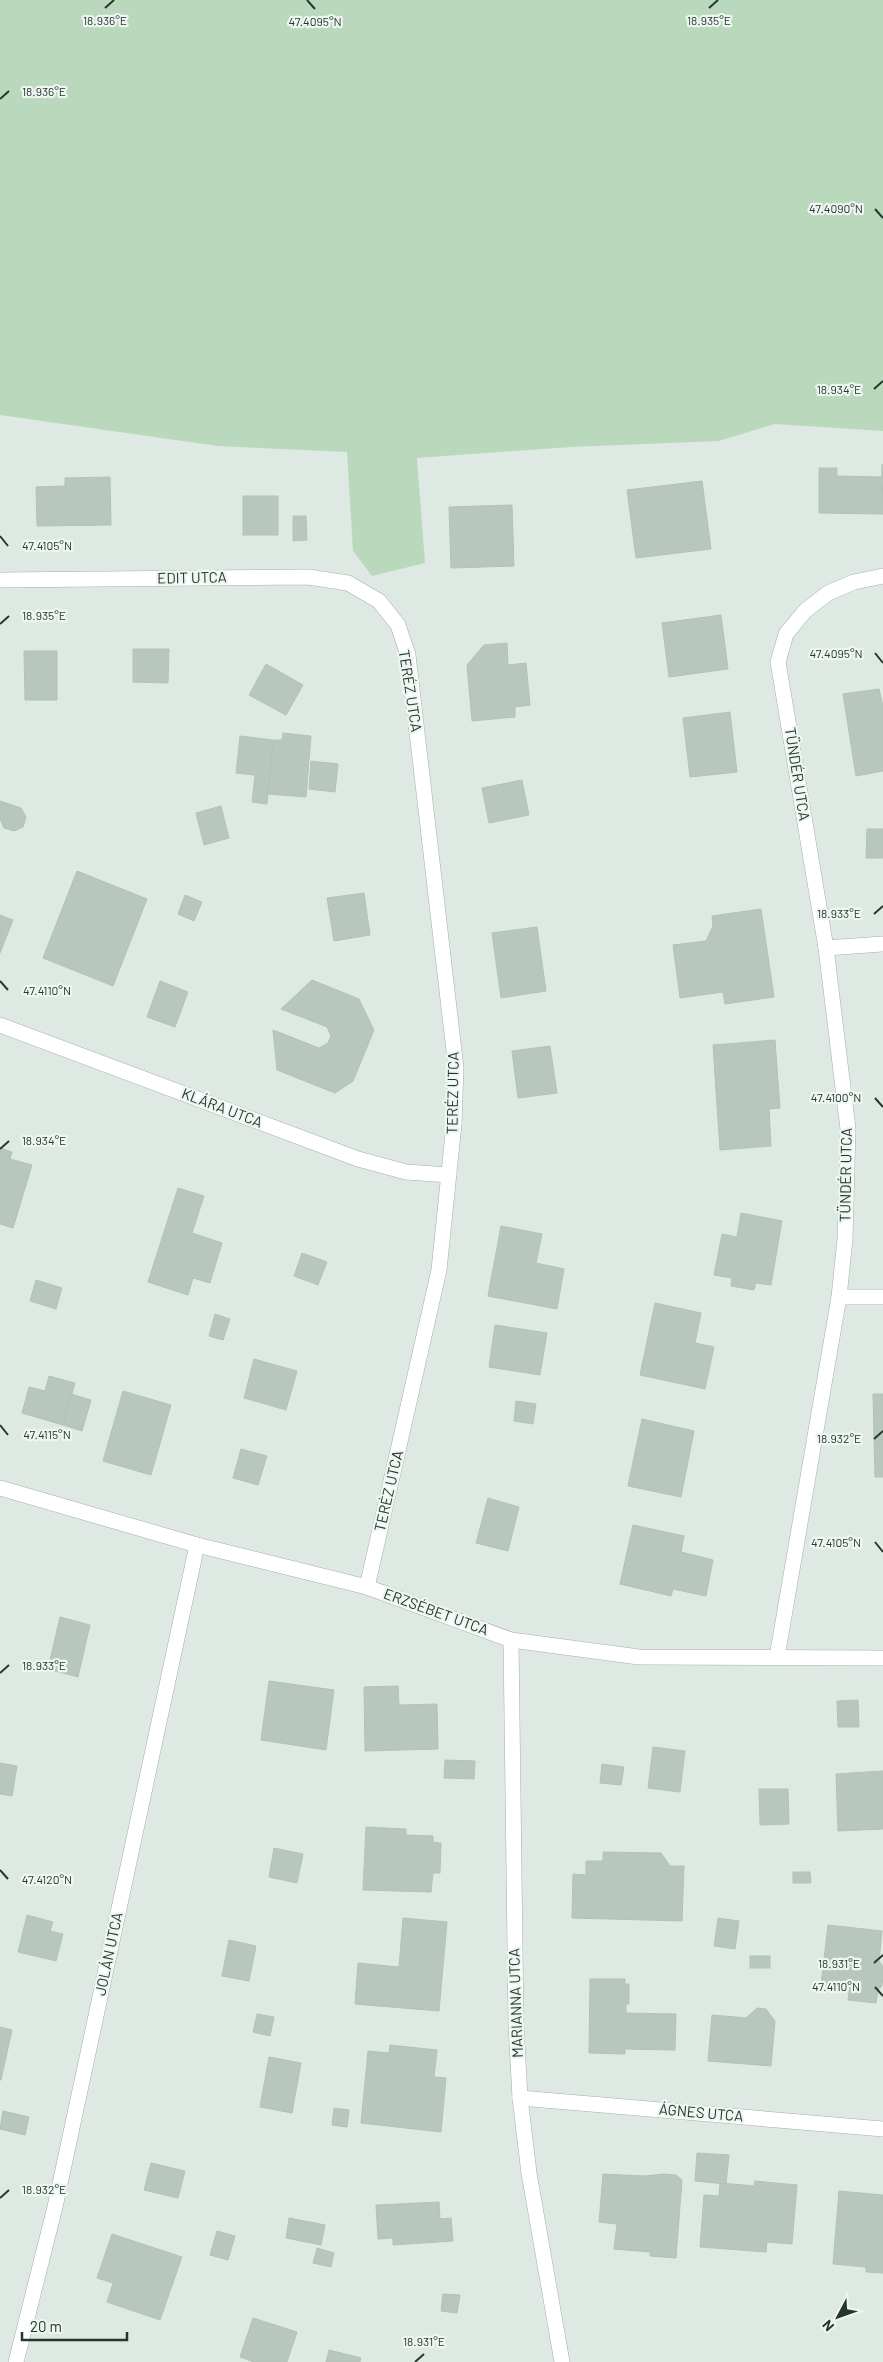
<svg xmlns="http://www.w3.org/2000/svg" width="883" height="2362" font-family="Barlow,sans-serif">
	<style>
		.green { fill: #bad9bc }
		.building { fill: #b8c7be; stroke: #b2c2b9 }
		.lines { fill: none; stroke-linecap: round; stroke-linejoin: round }
		.minor-casing { stroke: #a3b0a9; stroke-width: 16 }
		.minor { stroke: #fff; stroke-width: 15 }
		.ticks { fill: none; stroke: #22382e; stroke-width: 2 }
		.labels { text-anchor: middle; stroke-width: 4.5; stroke-linejoin: round; paint-order: stroke }
		.street-label { font-size: 15px; fill: #22382e; stroke: #eff6f1 }
		.ticks-label { font-size: 12px; text-anchor: middle; fill: #22382e; stroke: #eff6f1; stroke-width: 4.5; stroke-linejoin: round; paint-order: stroke }
	</style>
	<rect width="100%" height="100%" fill="#dfe9e3"/>
	<polygon class="green" points="0,0 883,0 883,431 775,424 719,441 571,447 417,458 425,563 372,576 353,551 347,452 218,446 0,415"/>
	<g class="building">
		<polygon points="882,464 883,514 819,513 819,468 837,468 837,476 882,477"/>
		<polygon points="110,477 111,525 37,526 36,487 65,486 65,478"/>
		<polygon points="702,481 711,549 636,558 627,490"/>
		<rect x="243" y="496" width="35" height="39"/>
		<polygon points="512,505 514,566 451,568 449,507"/>
		<polygon points="293,516 306,516 307,540 293,541"/>
		<polygon points="721,615 728,669 669,677 662,623"/>
		<polygon points="507,643 508,665 526,663 530,705 515,707 515,717 472,721 467,665 484,645"/>
		<polygon points="133,649 169,649 168,683 133,682"/>
		<polygon points="24,651 57,651 57,700 25,700"/>
		<polygon points="266,664 303,685 286,715 249,695"/>
		<polygon points="879,689 883,706 883,771 856,776 843,694"/>
		<polygon points="730,712 737,772 690,777 683,718"/>
		<polygon points="283,733 311,736 306,797 268,794 273,740 282,740"/>
		<polygon points="240,736 273,740 267,804 252,802 255,775 236,773"/>
		<polygon points="311,761 338,764 335,792 309,789"/>
		<polygon points="522,780 529,815 489,823 482,788"/>
		<polygon points="0,801 21,808 26,817 23,827 14,831 4,828 0,819"/>
		<polygon points="221,806 229,838 204,845 196,813"/>
		<polygon points="867,829 883,829 883,858 866,858"/>
		<polygon points="77,871 147,899 113,986 43,958"/>
		<polygon points="364,893 370,935 334,941 327,898"/>
		<polygon points="185,895 202,902 194,921 178,914"/>
		<polygon points="761,909 774,997 725,1004 723,992 680,998 673,945 706,941 713,926 712,916"/>
		<polygon points="0,915 13,920 0,953"/>
		<polygon points="537,927 546,991 501,998 492,933"/>
		<polygon points="312,980 359,999 374,1030 353,1081 335,1093 277,1070 273,1030 319,1048 328,1043 331,1036 327,1027 281,1009"/>
		<polygon points="160,981 188,992 175,1027 147,1017"/>
		<polygon points="775,1040 780,1108 769,1109 771,1146 720,1150 713,1045"/>
		<polygon points="550,1046 557,1093 518,1098 512,1051"/>
		<polygon points="0,1148 12,1152 10,1159 32,1165 13,1228 0,1224"/>
		<polygon points="178,1188 204,1196 192,1233 222,1243 210,1283 193,1278 188,1295 148,1282"/>
		<polygon points="741,1213 782,1221 771,1285 756,1283 754,1290 731,1286 732,1278 714,1275 722,1234 737,1237"/>
		<polygon points="501,1226 542,1234 536,1263 564,1269 557,1309 488,1296"/>
		<polygon points="302,1253 327,1262 318,1285 294,1276"/>
		<polygon points="36,1280 62,1288 56,1309 30,1301"/>
		<polygon points="655,1303 701,1313 695,1343 714,1347 705,1389 640,1375"/>
		<polygon points="215,1314 230,1319 223,1340 209,1336"/>
		<polygon points="495,1325 547,1333 540,1375 489,1367"/>
		<polygon points="254,1359 297,1371 286,1410 244,1398"/>
		<polygon points="49,1376 75,1383 63,1425 22,1413 29,1387 45,1391"/>
		<polygon points="123,1391 171,1405 151,1475 103,1461"/>
		<polygon points="71,1394 91,1400 82,1431 63,1425"/>
		<polygon points="873,1394 883,1394 883,1477 875,1477"/>
		<polygon points="516,1401 536,1404 533,1424 514,1421"/>
		<polygon points="642,1419 694,1431 681,1497 628,1486"/>
		<polygon points="241,1449 267,1456 258,1485 233,1478"/>
		<polygon points="488,1498 519,1507 508,1551 476,1543"/>
		<polygon points="633,1525 684,1536 681,1552 713,1560 706,1596 673,1589 671,1596 620,1584"/>
		<polygon points="60,1617 90,1625 78,1677 48,1669"/>
		<polygon points="269,1681 334,1690 326,1750 261,1740"/>
		<polygon points="398,1686 399,1705 437,1704 438,1749 365,1751 364,1687"/>
		<polygon points="858,1700 859,1727 838,1727 837,1701"/>
		<polygon points="653,1747 685,1751 680,1792 648,1788"/>
		<polygon points="445,1760 475,1761 474,1779 444,1778"/>
		<polygon points="0,1763 17,1766 12,1796 0,1794"/>
		<polygon points="602,1764 624,1767 621,1785 600,1783"/>
		<polygon points="883,1771 883,1829 838,1831 836,1774"/>
		<polygon points="759,1789 788,1789 789,1824 760,1825"/>
		<polygon points="366,1827 406,1829 406,1835 433,1836 433,1842 441,1843 440,1873 433,1873 431,1892 363,1890"/>
		<polygon points="274,1848 303,1854 297,1883 269,1877"/>
		<polygon points="603,1852 661,1853 670,1866 684,1866 682,1921 572,1918 573,1874 586,1875 586,1861 603,1861"/>
		<polygon points="793,1872 810,1872 811,1883 793,1883"/>
		<polygon points="27,1915 53,1922 50,1931 63,1934 56,1961 18,1952"/>
		<polygon points="403,1918 447,1922 439,2011 355,2004 358,1963 399,1967"/>
		<polygon points="718,1918 739,1921 735,1949 714,1946"/>
		<polygon points="828,1925 882,1931 879,1961 883,1966 883,1976 882,1986 878,1990 876,2003 848,2000 850,1986 821,1985"/>
		<polygon points="229,1940 256,1946 249,1981 222,1976"/>
		<rect x="750" y="1956" width="20" height="12"/>
		<polygon points="590,1979 625,1979 625,1984 629,1984 629,2004 626,2004 626,2013 676,2014 675,2050 625,2049 625,2054 589,2053"/>
		<polygon points="757,2008 766,2009 775,2021 771,2066 708,2061 712,2015 746,2018"/>
		<polygon points="257,2014 274,2017 270,2036 253,2032"/>
		<polygon points="0,2027 12,2030 1,2080 0,2080"/>
		<polygon points="390,2045 437,2050 434,2077 446,2078 441,2132 361,2123 368,2051 389,2053"/>
		<polygon points="269,2057 301,2063 292,2113 260,2107"/>
		<polygon points="334,2108 349,2110 347,2127 332,2125"/>
		<polygon points="3,2111 29,2117 25,2135 0,2129"/>
		<polygon points="697,2153 729,2155 726,2184 695,2181"/>
		<polygon points="151,2163 185,2171 178,2198 144,2190"/>
		<polygon points="603,2174 644,2176 664,2174 676,2175 682,2180 676,2258 650,2256 650,2252 614,2249 617,2224 599,2222"/>
		<polygon points="755,2181 797,2185 792,2244 767,2242 766,2252 700,2247 704,2195 719,2196 720,2183 754,2186"/>
		<polygon points="839,2191 883,2195 883,2273 866,2272 866,2267 833,2264"/>
		<polygon points="439,2202 440,2219 451,2218 453,2241 393,2245 393,2238 378,2239 376,2205"/>
		<polygon points="289,2218 325,2225 321,2245 286,2238"/>
		<polygon points="217,2231 235,2236 228,2260 210,2255"/>
		<polygon points="112,2234 182,2257 160,2320 107,2302 113,2283 97,2278"/>
		<polygon points="317,2248 334,2253 331,2267 313,2263"/>
		<polygon points="443,2294 460,2295 457,2313 441,2311"/>
		<polygon points="253,2318 297,2332 287,2362 254,2362 240,2357"/>
		<polygon points="329,2350 361,2358 360,2362 326,2362"/>
	</g>
	<g class="lines">
		<g class="minor-casing">
			<g id="minor">
				<polyline points="0,580 308,577 348,583 379,601 398,625 408,655 456,1068 454,1124 439,1270 367,1587"/>
				<polyline points="826,948 883,944"/>
				<polyline points="0,1025 358,1159 406,1172 449,1175"/>
				<polyline points="839,1297 883,1297"/>
				<polyline points="0,1488 197,1545 367,1587 511,1640 639,1657 883,1658"/>
				<polyline points="511,1640 516,2024 520,2098 529,2173 562,2362"/>
				<polyline points="777,1657 839,1297 845,1239 848,1129 826,948 778,662 786,634 805,611 828,593 854,582 883,576"/>
				<polyline points="520,2098 883,2129"/>
				<polyline points="16,2362 55,2207 197,1545"/>
			</g>
		</g>
		<use href="#minor" class="minor"/>
	</g>
	<path class="ticks" d="M307,0L315,9M105,8L114,0M709,8L718,0M0,99L9,91M875,209L883,218M874,389L883,381M0,536L8,546M0,624L9,616M875,653L883,663M874,914L883,906M0,981L8,990M875,1098L883,1107M0,1149L9,1141M0,1425L8,1435M874,1439L883,1431M875,1542L883,1552M0,1673L9,1665M0,1870L8,1879M874,1963L883,1955M875,1987L883,1996M0,2198L9,2190M415,2362L424,2354"/>
	<g class="labels">
		<g class="street-label">
			<text transform="translate(192 578) rotate(-1)" y="5">EDIT UTCA</text>
			<text transform="translate(410 691) rotate(81)" y="5">TERÉZ UTCA</text>
			<text transform="translate(797 774) rotate(81)" y="5">TÜNDÉR UTCA</text>
			<text transform="translate(453 1093) rotate(-89)" y="5">TERÉZ UTCA</text>
			<text transform="translate(222 1108) rotate(21)" y="5">KLÁRA UTCA</text>
			<text transform="translate(846 1175) rotate(-89)" y="5">TÜNDÉR UTCA</text>
			<text transform="translate(389 1491) rotate(-77)" y="5">TERÉZ UTCA</text>
			<text transform="translate(436 1612) rotate(20)" y="5">ERZSÉBET UTCA</text>
			<text transform="translate(109 1954) rotate(-78)" y="5">JOLÁN UTCA</text>
			<text transform="translate(516 2003) rotate(-92)" y="5">MARIANNA UTCA</text>
			<text transform="translate(701 2113) rotate(5)" y="5">ÁGNES UTCA</text>
		</g>
	</g>
	<g class="ticks-label">
		<text x="105" y="25">18.936°E</text>
		<text x="709" y="25">18.935°E</text>
		<text x="315" y="26">47.4095°N</text>
		<text x="44" y="96">18.936°E</text>
		<text x="836" y="213">47.4090°N</text>
		<text x="839" y="394">18.934°E</text>
		<text x="47" y="550">47.4105°N</text>
		<text x="44" y="620">18.935°E</text>
		<text x="836" y="658">47.4095°N</text>
		<text x="839" y="918">18.933°E</text>
		<text x="47" y="995">47.4110°N</text>
		<text x="836" y="1102">47.4100°N</text>
		<text x="44" y="1145">18.934°E</text>
		<text x="47" y="1439">47.4115°N</text>
		<text x="839" y="1443">18.932°E</text>
		<text x="836" y="1547">47.4105°N</text>
		<text x="44" y="1670">18.933°E</text>
		<text x="47" y="1884">47.4120°N</text>
		<text x="839" y="1968">18.931°E</text>
		<text x="836" y="1991">47.4110°N</text>
		<text x="44" y="2194">18.932°E</text>
		<text x="424" y="2346">18.931°E</text>
	</g>
	<g transform="translate(838 2317) rotate(229)" stroke="#eff6f1" stroke-width="4" paint-order="stroke">
	<path d="M0-4L9 19L0 12L-9 19Z" fill="#22382e"/>
	<text y="-8" font-size="14" font-weight="bold" text-anchor="middle" fill="#22382e">N</text>
	</g>
	<path d="M22 2332v8h105v-8" fill="none" stroke="#22382e" stroke-width="2.5"/>
	<text x="30" y="2332" font-size="15" fill="#22382e" stroke="#eff6f1" stroke-width="4" paint-order="stroke">20 m</text>
</svg>
